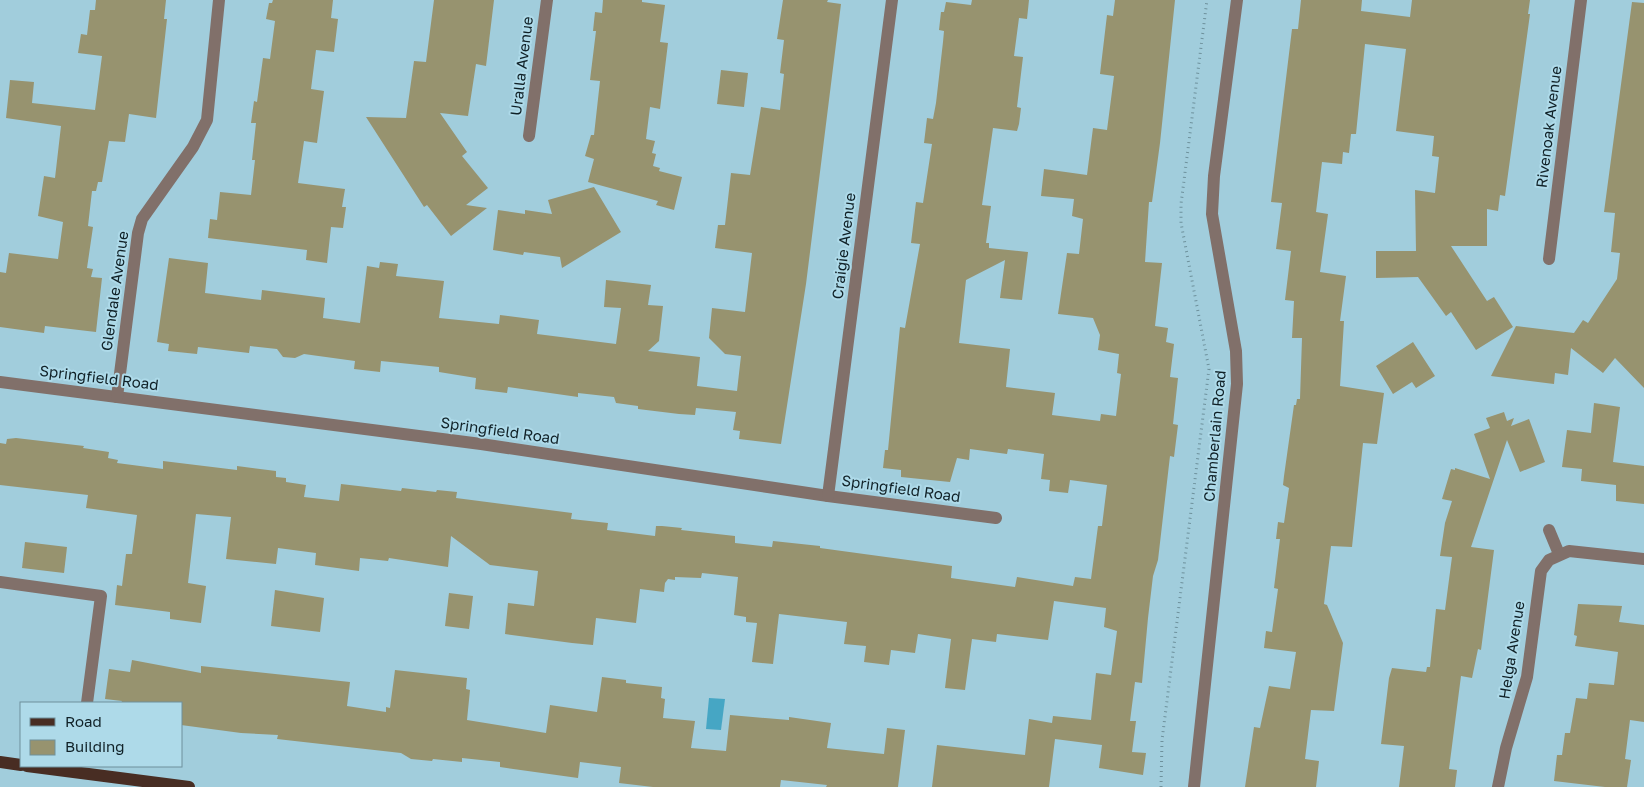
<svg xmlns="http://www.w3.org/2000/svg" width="1644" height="787" font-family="'Golos Text',sans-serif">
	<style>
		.water { fill: #46a6c4 }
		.building { fill: #97936f }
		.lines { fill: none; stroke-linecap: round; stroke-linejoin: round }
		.path { stroke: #6e919c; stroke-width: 3; stroke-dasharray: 1 4; stroke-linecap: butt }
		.minor { stroke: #81706a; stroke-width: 12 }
		.major { stroke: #482d23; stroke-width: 12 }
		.labels { text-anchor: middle; stroke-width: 4; stroke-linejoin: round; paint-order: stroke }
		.street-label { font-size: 15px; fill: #102127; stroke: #aedae9 }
	</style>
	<rect width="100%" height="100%" fill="#a1cddc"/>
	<polygon class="water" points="709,698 725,699 721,730 706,729"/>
	<g class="building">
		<polygon points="96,0 166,0 164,19 167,19 156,118 129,114 125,142 109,141 102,182 98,182 96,191 92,191 88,226 93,227 87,268 93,269 91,277 102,278 96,332 45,326 44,333 0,327 0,272 6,273 9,253 58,259 63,222 38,216 44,176 55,178 61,126 6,118 10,80 34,82 32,103 95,110 102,56 78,53 81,34 87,35 90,10 95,10"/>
		<polygon points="273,0 333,0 331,18 338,19 334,52 316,50 311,89 324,91 317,143 304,141 298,183 345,189 342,207 346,207 343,228 331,227 327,263 306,260 307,250 208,238 210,219 217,220 220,192 251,195 255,160 252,160 256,123 251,123 254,101 257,102 263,58 270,59 275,21 266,19 269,3 272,3"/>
		<polygon points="434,0 494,0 486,66 476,64 468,116 440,113 467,152 462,156 488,188 466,205 487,208 451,236 427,205 424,207 366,117 406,118 414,61 426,62"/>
		<polygon points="603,0 642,0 642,2 665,5 660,42 668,43 660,109 650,107 646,139 655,141 652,153 656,154 653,166 660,168 659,171 682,177 674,210 656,205 658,201 588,182 594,159 585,156 591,135 594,135 600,81 590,80 596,31 593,31 595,12 602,13"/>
		<polygon points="783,0 828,0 827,2 841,4 806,284 781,444 739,439 740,431 733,430 736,412 696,408 695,415 679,414 638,409 638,406 616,403 614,397 578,393 578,397 508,387 507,393 475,389 476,378 439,372 439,367 381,361 380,372 354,369 355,361 304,354 295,358 283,357 277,349 250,346 249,353 198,347 197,354 168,351 169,344 157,342 169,258 208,263 205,293 261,300 262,290 325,298 323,318 360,323 367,266 379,268 380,262 398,264 396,276 444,281 439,318 499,324 500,315 539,320 537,334 616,344 621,308 604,307 606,280 651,285 648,305 663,306 659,341 648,351 700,357 697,386 737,391 741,356 725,354 709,338 712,308 745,312 752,253 715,248 718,225 725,225 731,173 750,175 761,107 780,110 784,74 780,73 784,40 777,39"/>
		<polygon points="972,0 1029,0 1027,19 1019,18 1014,56 1023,57 1017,107 1021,108 1019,124 1017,131 993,128 982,205 991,206 986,243 989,243 989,248 1028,252 1022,300 1000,298 1005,260 966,280 959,343 1010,349 1006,387 1055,393 1052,415 1100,421 1101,414 1116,416 1121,374 1117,373 1119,354 1098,350 1100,335 1093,318 1058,314 1067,253 1079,254 1083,219 1072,216 1074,199 1041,196 1044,169 1087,175 1093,128 1107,130 1114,76 1100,74 1107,15 1113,16 1115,0 1175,0 1160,143 1152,202 1149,202 1145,262 1162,263 1155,326 1168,328 1166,342 1174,344 1170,377 1178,378 1173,424 1178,425 1174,457 1170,456 1158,560 1153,576 1148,618 1142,683 1135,682 1130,721 1136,721 1132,752 1146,753 1143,775 1099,768 1102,745 1055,739 1049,787 932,787 937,745 1025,755 1029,719 1052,723 1053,716 1091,720 1096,673 1111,675 1117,631 1104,627 1106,608 1054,601 1048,640 997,634 996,642 972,639 965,690 945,688 951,639 918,634 915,653 891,650 889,665 864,662 866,646 844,644 847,622 779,614 773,664 752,662 757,623 746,622 746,617 734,615 738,577 702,573 701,578 675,577 675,580 668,579 665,583 664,592 640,589 636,623 596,618 593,645 572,643 505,634 508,603 534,606 538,571 490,565 451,536 448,567 389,558 388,561 360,558 359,571 315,565 316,553 278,548 276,564 226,559 231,517 196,514 188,583 206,586 201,623 170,619 170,612 115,605 117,585 122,586 126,554 132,554 137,515 86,508 88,495 0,485 0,443 6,444 7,439 16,438 84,446 83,448 109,452 108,458 118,460 117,463 163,469 163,461 237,470 237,466 276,471 276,477 286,478 286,482 306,485 304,497 339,501 341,484 401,491 402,488 436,492 437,490 457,492 456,498 572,513 571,519 608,523 607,530 655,536 656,526 662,526 682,528 681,530 735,536 735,543 772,547 773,541 820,546 820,548 952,566 951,578 1015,587 1017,577 1073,586 1075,577 1091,579 1098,526 1102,526 1107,485 1070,480 1068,493 1049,491 1050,480 1041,479 1044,454 1008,449 1007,454 970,449 969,460 957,458 950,482 901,477 901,470 883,468 885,450 888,450 900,327 905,328 920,244 911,243 916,202 923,203 932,144 924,143 927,118 933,119 936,103 943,42 944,31 939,30 941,12 944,12 946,2 971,5"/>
		<polygon points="1301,0 1362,0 1361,11 1410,17 1412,0 1530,0 1528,14 1530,14 1505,196 1500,195 1498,211 1487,209 1487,246 1451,246 1487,301 1494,297 1513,327 1476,350 1451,312 1446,316 1418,277 1376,278 1376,251 1416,251 1415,190 1435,193 1439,157 1432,156 1434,136 1396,131 1406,49 1365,44 1356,134 1351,134 1349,153 1343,152 1342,164 1322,162 1316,212 1328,214 1320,272 1346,276 1340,321 1344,321 1340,386 1384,393 1377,444 1363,443 1352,547 1331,546 1324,604 1327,605 1343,643 1334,711 1311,710 1305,759 1319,761 1316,787 1245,787 1254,727 1260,728 1269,686 1290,689 1296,652 1264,648 1266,631 1272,632 1278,589 1274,588 1280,539 1276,539 1278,522 1284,523 1289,488 1283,485 1284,476 1294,405 1296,405 1297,399 1300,399 1302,338 1292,338 1294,301 1285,300 1291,251 1276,249 1282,203 1271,202 1292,29 1298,29"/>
		<polygon points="1632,2 1644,3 1644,388 1615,358 1603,373 1571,348 1568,375 1555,373 1554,384 1491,376 1516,326 1574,333 1583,320 1588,323 1617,279 1620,253 1611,252 1615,213 1604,212"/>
		<polygon points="721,70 748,73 744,107 717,104"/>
		<polygon points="594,187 621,232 562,268 560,257 524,252 523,255 493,250 498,210 525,214 525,210 552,214 548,200"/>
		<polygon points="1413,342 1435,376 1416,388 1412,382 1393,394 1376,366"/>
		<polygon points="1594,403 1620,407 1613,462 1644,466 1644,504 1616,501 1616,485 1581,481 1582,469 1562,467 1567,430 1591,433"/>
		<polygon points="1504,412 1507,421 1514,418 1511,426 1529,419 1545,462 1520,472 1507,440 1471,547 1494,550 1481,650 1478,649 1472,678 1461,676 1449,769 1457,770 1455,787 1399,787 1404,746 1381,744 1389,678 1392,668 1426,672 1427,667 1430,667 1436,609 1445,610 1452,557 1440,556 1445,523 1452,501 1442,499 1451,469 1455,470 1455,468 1490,479 1474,434 1490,428 1486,418"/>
		<polygon points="25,542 67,547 64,573 22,568"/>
		<polygon points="275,590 324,598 320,632 271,626"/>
		<polygon points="449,593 473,596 469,629 445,626"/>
		<polygon points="1578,604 1622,606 1619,622 1644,625 1644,722 1630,720 1625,759 1631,760 1627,787 1605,787 1554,781 1557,755 1562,755 1565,733 1570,733 1576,698 1587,699 1589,683 1614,685 1618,652 1575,646 1577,636 1574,635"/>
		<polygon points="132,660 201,673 201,666 350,682 347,706 386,712 386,707 390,708 395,670 467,678 466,689 470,690 467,720 546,733 550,705 597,712 602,677 626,680 626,683 662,687 661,698 665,699 663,718 695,721 691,748 726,751 730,715 789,720 789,717 831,723 827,748 884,754 887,728 905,730 898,787 826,787 827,785 781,780 780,787 653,787 619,783 621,767 580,762 578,778 500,767 500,762 462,758 462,762 433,759 432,761 411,759 401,753 277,739 278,735 241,733 181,725 181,703 121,703 122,701 105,699 109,669 130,672"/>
	</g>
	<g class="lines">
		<polyline class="path" points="1161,787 1162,740 1209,369 1181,223 1181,204 1207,0"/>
		<g class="minor">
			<polyline points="529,136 547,0"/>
			<polyline points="1549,259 1581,0"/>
			<polyline points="0,382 481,444 828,496 996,518"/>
			<polyline points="117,397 138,233 142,219 193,147 207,120 219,0"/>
			<polyline points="828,496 892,0"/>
			<polyline points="1549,530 1559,554"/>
			<polyline points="0,582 101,596 87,703"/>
			<polyline points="1194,787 1237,384 1236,351 1212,214 1214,176 1237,0"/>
			<polyline points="1498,787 1506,748 1527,677 1541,571 1549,560 1569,551 1644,559"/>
		</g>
		<g class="major">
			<polyline points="0,762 21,765"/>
			<polyline points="27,766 189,787"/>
		</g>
	</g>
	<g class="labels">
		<g class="street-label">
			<text transform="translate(522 66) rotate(-83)" y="5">Uralla Avenue</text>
			<text transform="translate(1549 127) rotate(-83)" y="5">Rivenoak Avenue</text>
			<text transform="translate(844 246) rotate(-83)" y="5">Craigie Avenue</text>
			<text transform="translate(115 291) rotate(-82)" y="5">Glendale Avenue</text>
			<text transform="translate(99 378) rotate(7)" y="5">Springfield Road</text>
			<text transform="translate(500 431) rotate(8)" y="5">Springfield Road</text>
			<text transform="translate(1215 436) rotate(-85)" y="5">Chamberlain Road</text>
			<text transform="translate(901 489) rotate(8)" y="5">Springfield Road</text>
			<text transform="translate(1512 650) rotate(-81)" y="5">Helga Avenue</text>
		</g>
	</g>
	<rect x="20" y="702" width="162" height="65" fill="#aedae9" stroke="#6f909b"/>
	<rect x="30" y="718" width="25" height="8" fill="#482d23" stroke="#6f909b"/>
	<text x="65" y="727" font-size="15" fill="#102127">Road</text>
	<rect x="30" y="740" width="25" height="15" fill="#97936f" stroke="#6f909b"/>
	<text x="65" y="752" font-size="15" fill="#102127">Building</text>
</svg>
